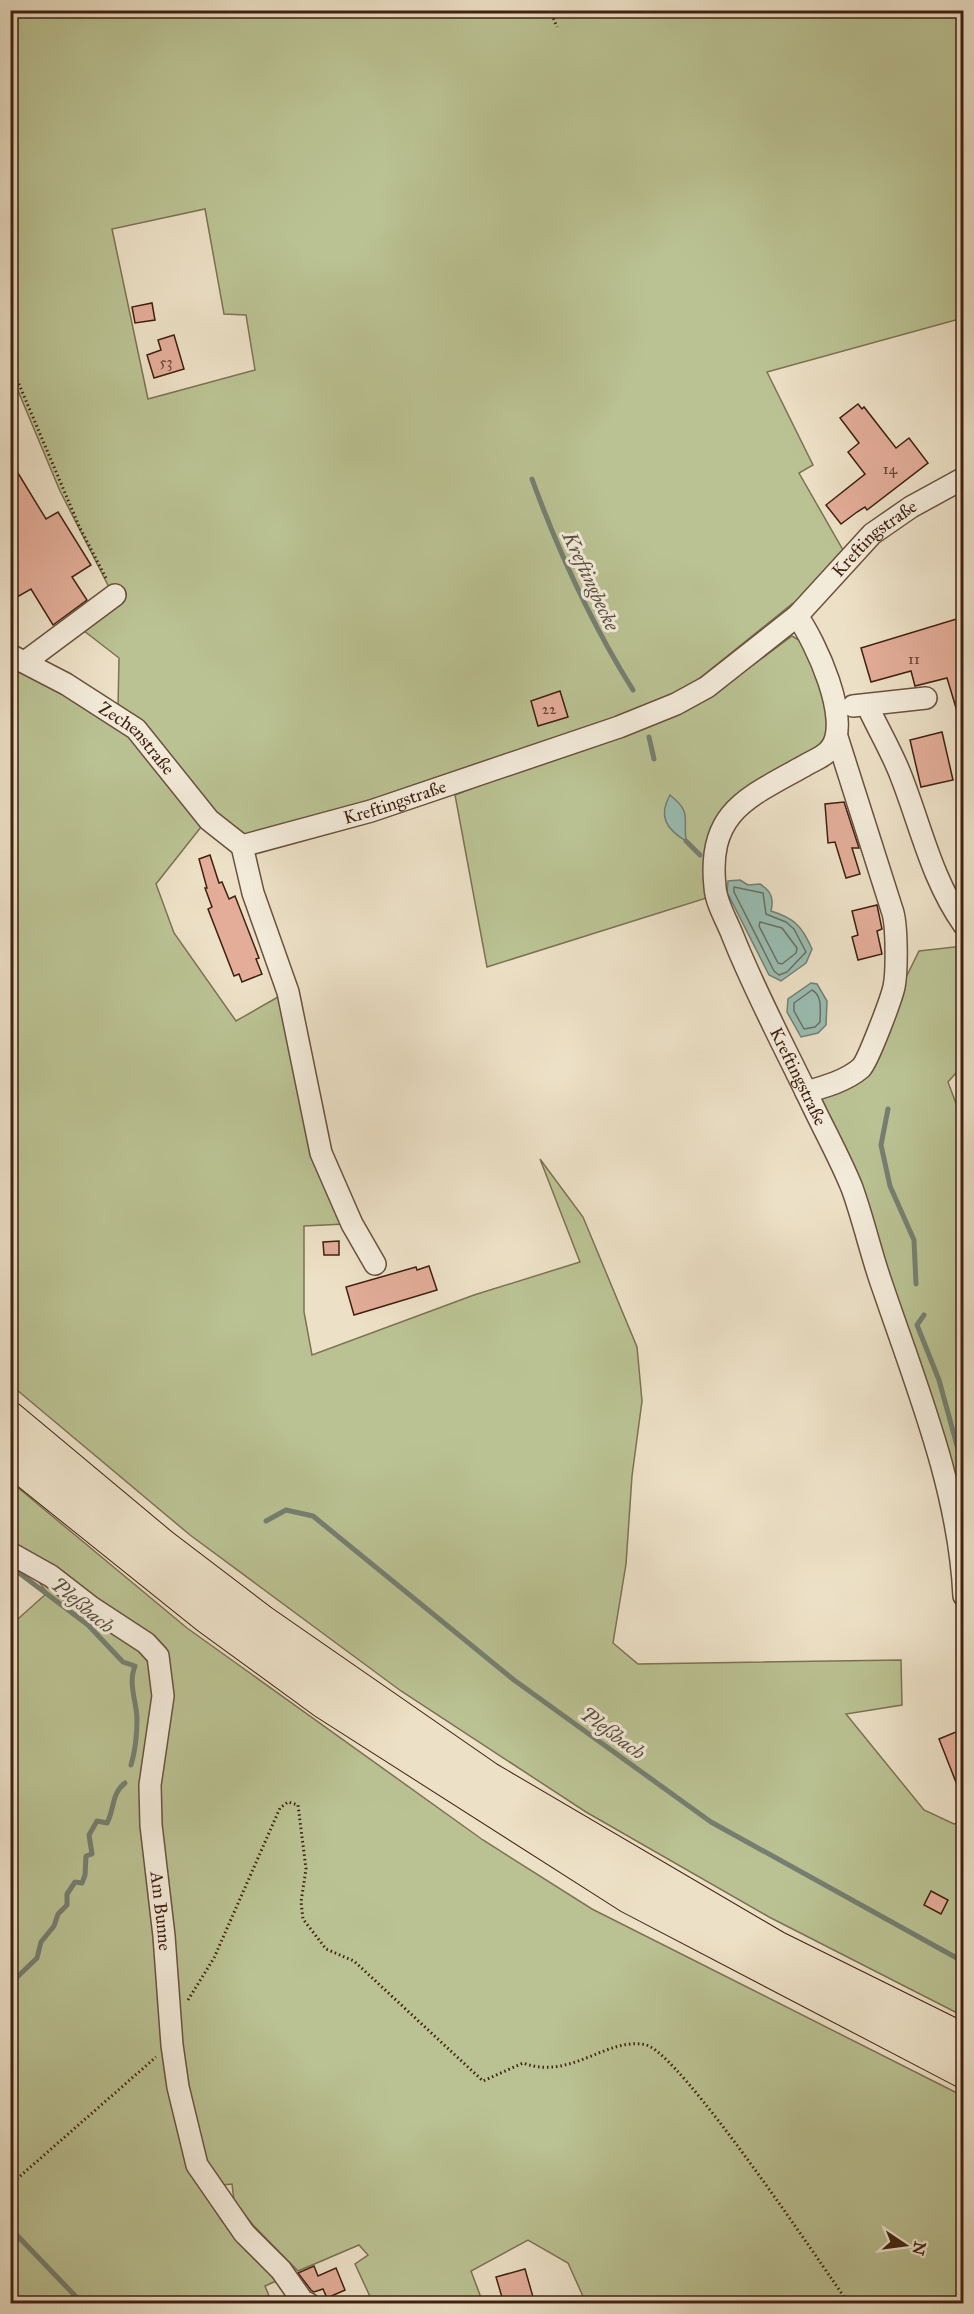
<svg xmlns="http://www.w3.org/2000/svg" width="974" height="2314" font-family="'IM FELL Great Primer',serif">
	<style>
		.green { fill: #bac293; stroke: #7d7252; stroke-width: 1.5; fill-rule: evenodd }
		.water { fill: #99bdb2; stroke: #757f71; stroke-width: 1.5 }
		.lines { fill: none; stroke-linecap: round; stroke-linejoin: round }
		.shore { stroke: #6c6f61; stroke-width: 1.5 }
		.stream { stroke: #757f71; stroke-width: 5 }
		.building { fill: #e3ad99; stroke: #402110; stroke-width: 1.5 }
		.minor-casing { stroke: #6b513e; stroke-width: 24 }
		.highway-casing { stroke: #402110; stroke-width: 34 }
		.path { stroke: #402110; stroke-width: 3; stroke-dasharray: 1.5 3; stroke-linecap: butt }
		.minor { stroke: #f3ebda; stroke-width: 21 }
		.highway { stroke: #ece0c6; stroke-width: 32 }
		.labels { text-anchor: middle; stroke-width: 6; stroke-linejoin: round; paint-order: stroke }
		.number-label { font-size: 15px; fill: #694432 }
		.street-label { font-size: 18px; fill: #402110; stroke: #f3ebda }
		.water-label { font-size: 20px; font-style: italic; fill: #5b5041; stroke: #f3ebda }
	</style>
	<rect width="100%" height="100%" fill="#ece0c6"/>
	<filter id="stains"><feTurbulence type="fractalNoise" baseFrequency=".00333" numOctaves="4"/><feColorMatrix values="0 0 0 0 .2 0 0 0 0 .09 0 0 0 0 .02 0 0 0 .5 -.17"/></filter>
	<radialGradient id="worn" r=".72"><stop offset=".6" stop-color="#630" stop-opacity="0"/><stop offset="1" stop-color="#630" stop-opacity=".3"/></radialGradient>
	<g class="green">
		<path d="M10,11H963V318L767,372L813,465L799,473L843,550L814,595L792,604L674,699L449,775L250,838L229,828L118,708L119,658L79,627L115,599L60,491L11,374ZM205,209L224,314L246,315L255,370L148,399L112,229Z"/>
		<path d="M792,636L809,646C815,670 828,698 830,722C832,750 761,784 740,797L713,896L487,967L455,795L696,702L749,668Z"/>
		<polygon points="16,665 132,732 205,822 156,884 174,933 236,1021 285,993 345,1224 304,1226 304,1312 312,1355 474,1295 580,1262 540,1159 583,1217 637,1347 642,1401 632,1476 626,1564 613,1643 638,1664 901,1660 902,1705 846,1714 924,1810 954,1824 963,1822 963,2016 769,1917 586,1812 401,1691 190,1535 11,1385 10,676"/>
		<polygon points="963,946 963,1065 948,1082 964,1125 963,1542 815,1094 864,1073 886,1018 919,951"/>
		<polygon points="10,1481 187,1628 483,1840 592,1909 963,2096 963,2303 586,2303 568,2263 528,2240 471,2271 483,2303 373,2303 355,2264 368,2255 359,2245 298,2271 253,2225 234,2201 232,2184 201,2187 222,2221 283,2278 265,2286 272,2303 11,2303 10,1626 47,1593 27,1565 11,1559"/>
	</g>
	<g class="water">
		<path d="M670,795C692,813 683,816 686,841C666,829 658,816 670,795Z"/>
		<path d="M740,880L748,885L760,884C771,891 774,898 771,911C794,918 802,926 812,949L806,963L781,981L769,975L727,892L728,881Z"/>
		<polygon points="811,983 817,984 827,1001 826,1025 818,1033 801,1037 787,1012 788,999"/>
	</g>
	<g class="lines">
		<g class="shore">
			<polygon points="734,887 763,893 766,914 786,922 794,929 806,952 787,972 779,975 774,971 734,892"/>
			<polygon points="760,922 782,928 797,948 796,953 782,964 778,963 759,926"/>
			<path d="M812,990C823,996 820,1011 820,1022L815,1027L804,1029L794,1011V1003Z"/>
		</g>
		<g class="stream">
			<path d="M532,479C559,553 591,623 633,690"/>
			<polyline points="649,737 654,759"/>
			<polyline points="686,841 700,855"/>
			<polyline points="888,1109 881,1145 890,1186 914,1240 916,1284"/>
			<polyline points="924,1315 917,1325 939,1380 964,1471"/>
			<polyline points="266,1521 286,1510 313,1516 514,1680 711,1822 964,1962"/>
			<path d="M10,1566L88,1625L123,1662L135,1666C128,1683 136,1700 137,1718C137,1735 136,1749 131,1765"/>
			<path d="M10,1984L37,1958L41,1942L54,1926L58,1914L67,1905V1894L75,1882L82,1883L85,1875L86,1856L92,1854L89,1835L97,1821L107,1823C115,1808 111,1794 125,1783"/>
			<polyline points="10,2228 83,2304"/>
		</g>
	</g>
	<g class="building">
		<polygon points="152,303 155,320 135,323 132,307"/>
		<polygon points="174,335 184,369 154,378 147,355 161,350 158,340"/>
		<polygon points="858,404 862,409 864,407 896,448 909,438 928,463 867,510 865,507 857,512 841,524 826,505 865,474 848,452 859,443 840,418"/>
		<polygon points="10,460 46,519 58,512 91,565 72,577 87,600 53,625 31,589 10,601"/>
		<polygon points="963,617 963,720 960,721 947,678 915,686 911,671 871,682 861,648"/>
		<polygon points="560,691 568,717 538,726 531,701"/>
		<polygon points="942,732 953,780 921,787 910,740"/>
		<polygon points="844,802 859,848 852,848 860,874 846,878 835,842 828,843 825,804"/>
		<polygon points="210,855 219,883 222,882 229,899 235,896 259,958 256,959 262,974 242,982 239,974 234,976 208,909 212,907 205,888 207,888 199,859"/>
		<polygon points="877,905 882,929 877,931 882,954 858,960 852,937 858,935 852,911"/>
		<polygon points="339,1241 339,1255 324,1255 323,1242"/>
		<polygon points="429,1266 437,1290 354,1315 346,1287 416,1267 417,1270"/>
		<polygon points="963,1729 963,1800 939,1739"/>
		<polygon points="931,1891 948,1900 941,1914 924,1905"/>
		<polygon points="314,2266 318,2276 336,2268 345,2290 327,2298 323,2289 314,2292 311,2290 298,2273"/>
		<polygon points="525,2269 535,2304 504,2304 496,2277"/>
	</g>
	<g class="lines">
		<g class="minor-casing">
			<g id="minor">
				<path id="s1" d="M797,616C815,641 852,720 831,748C826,756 812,761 804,766C747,798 707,812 715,887C716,903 726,919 732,934C754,990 783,1044 809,1098C823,1128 840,1158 852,1188C864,1221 871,1255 883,1288C917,1388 959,1490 964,1596"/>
				<path id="s2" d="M10,655L66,684L136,729L209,820L242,846"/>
				<polyline points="25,662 115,595"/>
				<path d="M867,705C878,729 892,752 901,776C921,827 932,880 964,925"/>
				<polyline points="853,706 926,698"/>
				<path id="s3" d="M242,846L371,811L619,727L676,704L707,687L797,616L872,534L911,507L964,478"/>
				<polyline points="242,846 253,893 288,992 321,1153 352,1224 375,1264"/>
				<path d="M806,1092C824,1087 846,1081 861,1068C868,1061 891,1000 894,987C897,973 897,928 893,913L837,737"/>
				<path id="s4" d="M10,1553L51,1576L91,1607L146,1643L158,1656L163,1696L150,1785L151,1825L164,1936L172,2045L178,2087L197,2165L244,2233L281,2270L302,2300L309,2304"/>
			</g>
		</g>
		<g class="highway-casing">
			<g id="highway">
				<polyline points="10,1418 162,1545 263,1622 488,1778 776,1947 964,2040"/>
				<polyline points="10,1459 207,1617 325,1703 629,1897 964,2072"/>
			</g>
		</g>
		<g class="path">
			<polyline points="550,10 557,27"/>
			<polyline points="10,363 79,526 106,578"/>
			<path d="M188,2000L214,1958L280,1808L288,1802L298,1805L306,1869L301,1902L303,1919L326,1949L354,1961L483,2081L523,2063C571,2081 607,2036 646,2045C680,2053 821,2264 849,2304"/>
			<polyline points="10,2185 156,2057"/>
		</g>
		<use href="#minor" class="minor"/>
		<use href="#highway" class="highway"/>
	</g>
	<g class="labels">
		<g class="number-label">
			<text x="166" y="367">53</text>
			<text x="890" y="474">14</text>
			<text x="914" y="664">11</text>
			<text x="549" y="714">22</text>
		</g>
		<g class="street-label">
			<text dy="6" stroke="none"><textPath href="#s3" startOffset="717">Kreftingstraße</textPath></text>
			<text dy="6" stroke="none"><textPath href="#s2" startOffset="153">Zechenstraße</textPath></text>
			<text dy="6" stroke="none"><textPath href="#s3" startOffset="159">Kreftingstraße</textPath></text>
			<text dy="6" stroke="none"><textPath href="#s1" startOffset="546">Kreftingstraße</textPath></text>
			<text dy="6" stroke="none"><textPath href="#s4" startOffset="438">Am Bunne</textPath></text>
		</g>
		<g class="water-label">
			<text transform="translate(591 581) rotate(65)" y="7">Kreftingbecke</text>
			<text transform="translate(83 1605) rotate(40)" y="7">Pleßbach</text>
			<text transform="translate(613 1733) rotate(36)" y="7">Pleßbach</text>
		</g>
	</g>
	<rect width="974" height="2314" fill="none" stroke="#ece0c6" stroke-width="36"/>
	<rect x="12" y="12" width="950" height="2290" fill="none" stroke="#402110" stroke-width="3"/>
	<rect x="18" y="18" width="938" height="2278" fill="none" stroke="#402110" stroke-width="1.5"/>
	<g transform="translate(905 2245) rotate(103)" stroke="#f3ebda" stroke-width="4.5" paint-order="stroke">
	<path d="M0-4.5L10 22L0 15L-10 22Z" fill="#402110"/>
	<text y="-9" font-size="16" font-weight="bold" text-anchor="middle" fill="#402110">N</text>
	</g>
	<rect width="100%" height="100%" filter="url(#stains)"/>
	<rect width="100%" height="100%" fill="url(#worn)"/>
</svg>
